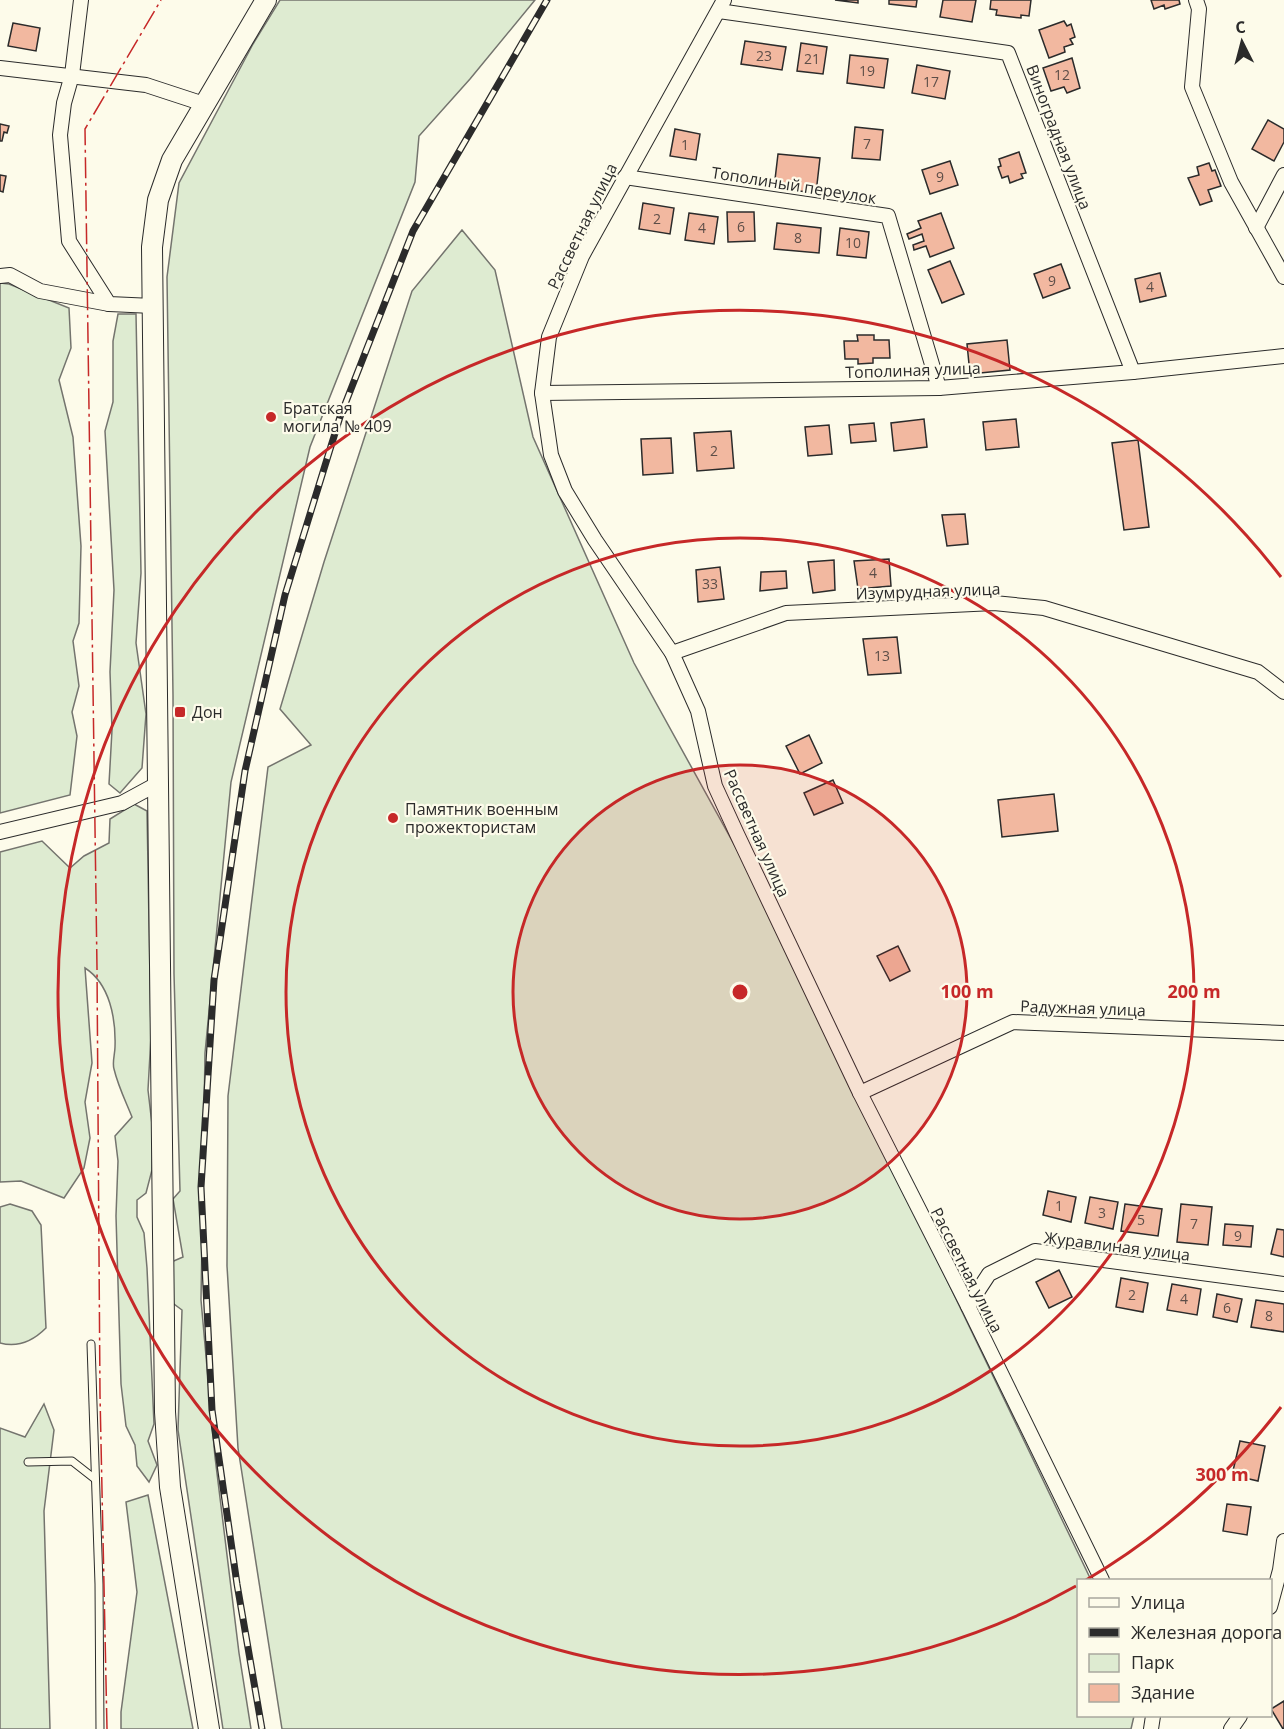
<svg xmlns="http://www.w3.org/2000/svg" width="1284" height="1729" font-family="'Open Sans',sans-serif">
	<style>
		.green { fill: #deebd1; stroke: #74746e; stroke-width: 1.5 }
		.building { fill: #f2b8a0; stroke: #2b2b2b; stroke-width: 1.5 }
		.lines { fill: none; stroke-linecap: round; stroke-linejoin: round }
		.lane-casing { stroke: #2b2b2b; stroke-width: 9 }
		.street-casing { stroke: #2b2b2b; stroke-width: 16 }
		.secondary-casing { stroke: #2b2b2b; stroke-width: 22 }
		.lane { stroke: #fdfbea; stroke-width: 7 }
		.street { stroke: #fdfbea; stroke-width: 14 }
		.secondary { stroke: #fdfbea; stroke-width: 20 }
		.rail-casing { stroke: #2b2b2b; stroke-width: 7 }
		.rail { stroke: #fdfbea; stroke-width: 4.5; stroke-dasharray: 14; stroke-linecap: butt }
		.power { stroke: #c62828; stroke-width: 1.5; stroke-dasharray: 21 4.5 3 4.5; stroke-linecap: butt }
		.ring { fill: none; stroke: #c62828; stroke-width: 3 }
		.poi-dot { fill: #c62828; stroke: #fdfbea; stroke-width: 2 }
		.labels { text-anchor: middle; stroke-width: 4.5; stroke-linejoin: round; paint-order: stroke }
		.number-label { font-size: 14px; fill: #5d4e48 }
		.street-label { font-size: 16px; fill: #2b2b2b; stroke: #fdfbea }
		.poi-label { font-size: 16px; fill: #2b2b2b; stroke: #fdfbea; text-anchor: start }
		.centre { fill: #c62828; stroke: #fdfbea; stroke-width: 3 }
		.ring-label { font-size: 18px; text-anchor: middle; font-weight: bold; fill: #c62828; stroke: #fdfbea; stroke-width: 4.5; stroke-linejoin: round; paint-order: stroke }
	</style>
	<rect width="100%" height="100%" fill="#fdfbea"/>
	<g class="green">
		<polygon points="280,0 535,0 470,79 419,136 415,182 310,447 231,782 205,1053 201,1300 215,1457 239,1653 251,1729 223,1729 178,1430 182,1310 170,1301 169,1263 183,1257 173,1199 180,1191 174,974 173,695 167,277 179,183 253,44"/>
		<polygon points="462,230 495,270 533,437 634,663 762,895 1091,1580 1078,1580 1078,1716 1134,1716 1131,1729 282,1729 238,1448 227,1266 228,1096 268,767 311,745 280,709 324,562 412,291"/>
		<polygon points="0,283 9,284 69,308 71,348 59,380 73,437 81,546 79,623 73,641 79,686 72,712 77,736 70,795 0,813"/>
		<polygon points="118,314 136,314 141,573 136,643 146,714 142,768 120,793 109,784 112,730 110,672 114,590 105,431 113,402 113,341"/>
		<path d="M134,804L147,811L151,1036L148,1090L153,1133L152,1170L146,1193L137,1200V1217L144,1233L147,1268L154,1424L148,1441L157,1465L149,1482L137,1466L135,1445L126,1426L121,1384L116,1216L118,1161L115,1136L132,1117C126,1102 118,1086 114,1069C112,1062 115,1054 115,1047C116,1019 110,984 85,968L92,1063L85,1102L90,1138L84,1168L64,1198L21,1181L0,1182V852L42,841L70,868L84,856L109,843L110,819Z"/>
		<path d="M10,1204L32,1211L41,1225L46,1328C33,1341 18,1348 0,1343V1207Z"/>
		<polygon points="44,1404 54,1430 44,1511 50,1729 0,1729 0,1428 25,1437"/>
		<polygon points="148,1495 193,1729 121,1729 121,1712 137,1592 126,1502"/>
	</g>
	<g class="building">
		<polygon points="835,0 858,0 858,3"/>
		<polygon points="889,0 917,0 916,7 889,4"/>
		<polygon points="943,0 976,0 972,22 940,17"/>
		<polygon points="991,0 1031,0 1029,16 1021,15 1021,18 996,15 997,10 990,9"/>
		<polygon points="1151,0 1179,0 1180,4 1165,9 1164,5 1154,9"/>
		<polygon points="1064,21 1067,26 1071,24 1075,37 1070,39 1073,44 1064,47 1065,52 1049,58 1039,30"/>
		<polygon points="13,23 40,28 36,51 8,46"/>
		<polygon points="745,41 786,47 782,70 741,64"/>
		<polygon points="801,43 827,47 823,74 797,71"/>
		<polygon points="850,55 888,59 884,88 847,83"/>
		<polygon points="1072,58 1080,88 1067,93 1064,87 1051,91 1043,68"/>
		<polygon points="917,65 950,71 945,99 912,93"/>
		<polygon points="1268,120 1284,129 1284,142 1274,161 1252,149"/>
		<polygon points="0,124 9,126 7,133 4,132 2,141 0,141"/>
		<polygon points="855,127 883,130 880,160 852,158"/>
		<polygon points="675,129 700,134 696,160 670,156"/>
		<polygon points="1019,152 1026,173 1021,174 1023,178 1010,183 1008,176 1002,178 998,167 1001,166 999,159"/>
		<polygon points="778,154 820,158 816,193 774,188"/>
		<polygon points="950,161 958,185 930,194 922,170"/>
		<polygon points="1209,163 1212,171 1215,170 1221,186 1208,190 1212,201 1200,205 1188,178 1199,175 1197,167"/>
		<polygon points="0,175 6,176 3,192 0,191"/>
		<polygon points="643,203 674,208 670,234 639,229"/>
		<polygon points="727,212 754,212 755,241 728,242"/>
		<polygon points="689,213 718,217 714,244 685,240"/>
		<polygon points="941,213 954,248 930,257 926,246 914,250 913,245 924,241 922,234 909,239 907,234 921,228 918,221"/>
		<polygon points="777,223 821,228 819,253 774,249"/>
		<polygon points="840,228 869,232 866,258 837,255"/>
		<polygon points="950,261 964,294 942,303 928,270"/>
		<polygon points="1061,264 1070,288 1043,298 1034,274"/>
		<polygon points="1160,273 1166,296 1140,302 1135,279"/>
		<polygon points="857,335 874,335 874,340 889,340 890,358 873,358 873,363 858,364 858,359 845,359 844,341 858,341"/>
		<polygon points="1007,340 1010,370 970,374 967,344"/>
		<polygon points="924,419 927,447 894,451 891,423"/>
		<polygon points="1016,419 1019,447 986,450 983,422"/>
		<polygon points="874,423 876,441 851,443 849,425"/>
		<polygon points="829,425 832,454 808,456 805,427"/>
		<polygon points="731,431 734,468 697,471 694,433"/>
		<polygon points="671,438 673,473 643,475 641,439"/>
		<polygon points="1138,440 1149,527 1124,530 1112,443"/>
		<polygon points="965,514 968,544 947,546 942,515"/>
		<polygon points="889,559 891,586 858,589 854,561"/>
		<polygon points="834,560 835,590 813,593 808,562"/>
		<polygon points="720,567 724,599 698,602 696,570"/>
		<polygon points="786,571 787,588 760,591 761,572"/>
		<polygon points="897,637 901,673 868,675 863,639"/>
		<polygon points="809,735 822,763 800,774 786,746"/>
		<polygon points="833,780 843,803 814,815 804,793"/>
		<polygon points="1054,794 1058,831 1002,837 998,800"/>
		<polygon points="898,946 910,971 890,981 877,956"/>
		<polygon points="1048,1191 1076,1197 1071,1222 1043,1215"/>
		<polygon points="1090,1197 1118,1202 1113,1229 1085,1223"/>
		<polygon points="1125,1204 1162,1209 1158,1236 1121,1231"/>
		<polygon points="1181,1204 1212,1207 1208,1245 1177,1242"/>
		<polygon points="1225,1224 1253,1226 1251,1247 1223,1245"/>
		<polygon points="1277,1229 1284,1230 1284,1257 1271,1254"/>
		<polygon points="1059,1270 1072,1297 1049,1308 1036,1282"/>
		<polygon points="1121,1278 1148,1283 1143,1312 1116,1307"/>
		<polygon points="1172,1284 1201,1289 1197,1315 1167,1310"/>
		<polygon points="1217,1294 1242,1299 1237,1322 1213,1317"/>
		<polygon points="1256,1300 1284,1304 1284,1332 1251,1327"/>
		<polygon points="1240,1441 1265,1446 1258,1481 1232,1475"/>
		<polygon points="1227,1504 1251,1507 1247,1535 1223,1531"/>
		<polygon points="1284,1701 1284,1729 1283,1729 1271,1709"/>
	</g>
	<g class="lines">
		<g class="lane-casing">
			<g id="lane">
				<polyline points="91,1344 99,1584 100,1729"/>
				<polyline points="28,1462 72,1461 95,1479"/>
			</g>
		</g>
		<g class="street-casing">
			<g id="street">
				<polyline points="81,0 72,75 64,103 60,135 69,241 109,304 153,306"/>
				<polyline points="724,0 582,256 549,337 542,393 551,455 565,491 595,540 672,653 698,711 715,786 737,834 860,1093 968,1306 1102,1580"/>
				<polyline points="1196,0 1199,9 1192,87 1231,182 1284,277"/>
				<polyline points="719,11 1008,53 1133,372"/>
				<polyline points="0,68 146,85 204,104"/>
				<polyline points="625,177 888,216 939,388"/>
				<polyline points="1256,228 1284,175"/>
				<polyline points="0,276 10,275 40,291 109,304"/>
				<polyline points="542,393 939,388 1133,372 1284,356"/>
				<polyline points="672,653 786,613 994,603 1044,608 1258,672 1284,692"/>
				<polyline points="0,832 122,803 157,784"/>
				<polyline points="860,1093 1013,1022 1284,1033"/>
				<polyline points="968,1306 989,1274 1035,1251 1284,1284"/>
				<polyline points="1270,1607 1280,1570 1284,1541"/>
				<polyline points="1151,1729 1153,1716"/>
				<polyline points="1231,1729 1240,1716"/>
			</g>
		</g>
		<g class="secondary-casing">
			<polyline id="secondary" points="209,1729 170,1487 165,1412 152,247 158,200 172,160 266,0"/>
		</g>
		<use href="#lane" class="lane"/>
		<use href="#street" class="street"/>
		<use href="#secondary" class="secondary"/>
		<g class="rail-casing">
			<polyline id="rail" points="262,1729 237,1584 212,1410 201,1187 214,980 245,771 285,595 340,417 413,231 547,0"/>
		</g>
		<use href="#rail" class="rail"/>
		<polyline class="power" points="107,1729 100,1395 97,968 85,129 161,0"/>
	</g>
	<circle cx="740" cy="992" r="227" fill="#c62828" fill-opacity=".12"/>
	<g class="ring">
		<circle cx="740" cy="992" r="227"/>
		<circle cx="740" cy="992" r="454"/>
		<path d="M1281 1407A682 682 0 0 1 1086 1580M1076 1586A682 682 0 1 1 1281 577"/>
	</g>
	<g class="poi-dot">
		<circle cx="271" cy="417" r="6"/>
		<rect x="174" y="706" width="12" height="12" rx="3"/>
		<circle cx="393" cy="818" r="6"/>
	</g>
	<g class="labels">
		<g class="number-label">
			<text x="764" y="61">23</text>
			<text x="812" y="64">21</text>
			<text x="867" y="76">19</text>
			<text x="1062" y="80">12</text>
			<text x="931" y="87">17</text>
			<text x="867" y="149">7</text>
			<text x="685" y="150">1</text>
			<text x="940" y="182">9</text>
			<text x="657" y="224">2</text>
			<text x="741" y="232">6</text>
			<text x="702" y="233">4</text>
			<text x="798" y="243">8</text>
			<text x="853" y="248">10</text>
			<text x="1052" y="286">9</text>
			<text x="1150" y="292">4</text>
			<text x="714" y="456">2</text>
			<text x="873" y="578">4</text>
			<text x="710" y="589">33</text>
			<text x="882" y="661">13</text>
			<text x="1059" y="1211">1</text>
			<text x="1102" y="1218">3</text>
			<text x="1141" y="1225">5</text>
			<text x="1194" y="1229">7</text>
			<text x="1238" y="1241">9</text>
			<text x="1132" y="1300">2</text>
			<text x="1184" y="1304">4</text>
			<text x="1227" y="1313">6</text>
			<text x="1269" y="1321">8</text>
		</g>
		<g class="street-label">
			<text transform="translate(1059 137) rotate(69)" y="6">Виноградная улица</text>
			<text transform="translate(794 185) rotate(9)" y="6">Тополиный переулок</text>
			<text transform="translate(582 226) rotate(-64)" y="6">Рассветная улица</text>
			<text transform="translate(913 370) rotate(-2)" y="6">Тополиная улица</text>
			<text transform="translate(928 591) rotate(-2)" y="6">Изумрудная улица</text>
			<text transform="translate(757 833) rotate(66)" y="6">Рассветная улица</text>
			<text transform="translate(1083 1008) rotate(2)" y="6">Радужная улица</text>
			<text transform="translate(1117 1246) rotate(7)" y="6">Журавлиная улица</text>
			<text transform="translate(967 1270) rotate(63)" y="6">Рассветная улица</text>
		</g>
		<g class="poi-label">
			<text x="283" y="414">Братская<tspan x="283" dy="18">могила № 409</tspan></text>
			<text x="192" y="718">Дон</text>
			<text x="405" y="815">Памятник военным<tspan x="405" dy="18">прожектористам</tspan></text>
		</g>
	</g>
	<circle cx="740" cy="992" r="9" class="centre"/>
	<g class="ring-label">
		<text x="967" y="998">100 m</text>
		<text x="1194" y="998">200 m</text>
		<text x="1222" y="1481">300 m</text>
	</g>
	<rect x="1077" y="1579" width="195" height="138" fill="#fdfbea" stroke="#a9a89e" stroke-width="1.5"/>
	<rect x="1089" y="1598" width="30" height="9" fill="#fdfbea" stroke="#a9a89e" stroke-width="1.5"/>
	<text x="1131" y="1609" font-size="18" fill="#2b2b2b">Улица</text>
	<rect x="1089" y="1628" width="30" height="9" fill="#2b2b2b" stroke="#a9a89e" stroke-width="1.5"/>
	<text x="1131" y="1639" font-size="18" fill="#2b2b2b">Железная дорога</text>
	<rect x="1089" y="1654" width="30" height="18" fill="#deebd1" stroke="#a9a89e" stroke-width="1.5"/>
	<text x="1131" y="1669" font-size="18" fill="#2b2b2b">Парк</text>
	<rect x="1089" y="1684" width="30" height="18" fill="#f2b8a0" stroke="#a9a89e" stroke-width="1.5"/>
	<text x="1131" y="1699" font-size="18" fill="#2b2b2b">Здание</text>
	<g transform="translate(1242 42) rotate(354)" stroke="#fdfbea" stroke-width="4.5" paint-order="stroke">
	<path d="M0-4.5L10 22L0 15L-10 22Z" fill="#2b2b2b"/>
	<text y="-9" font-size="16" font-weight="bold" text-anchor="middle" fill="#2b2b2b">С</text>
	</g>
</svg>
